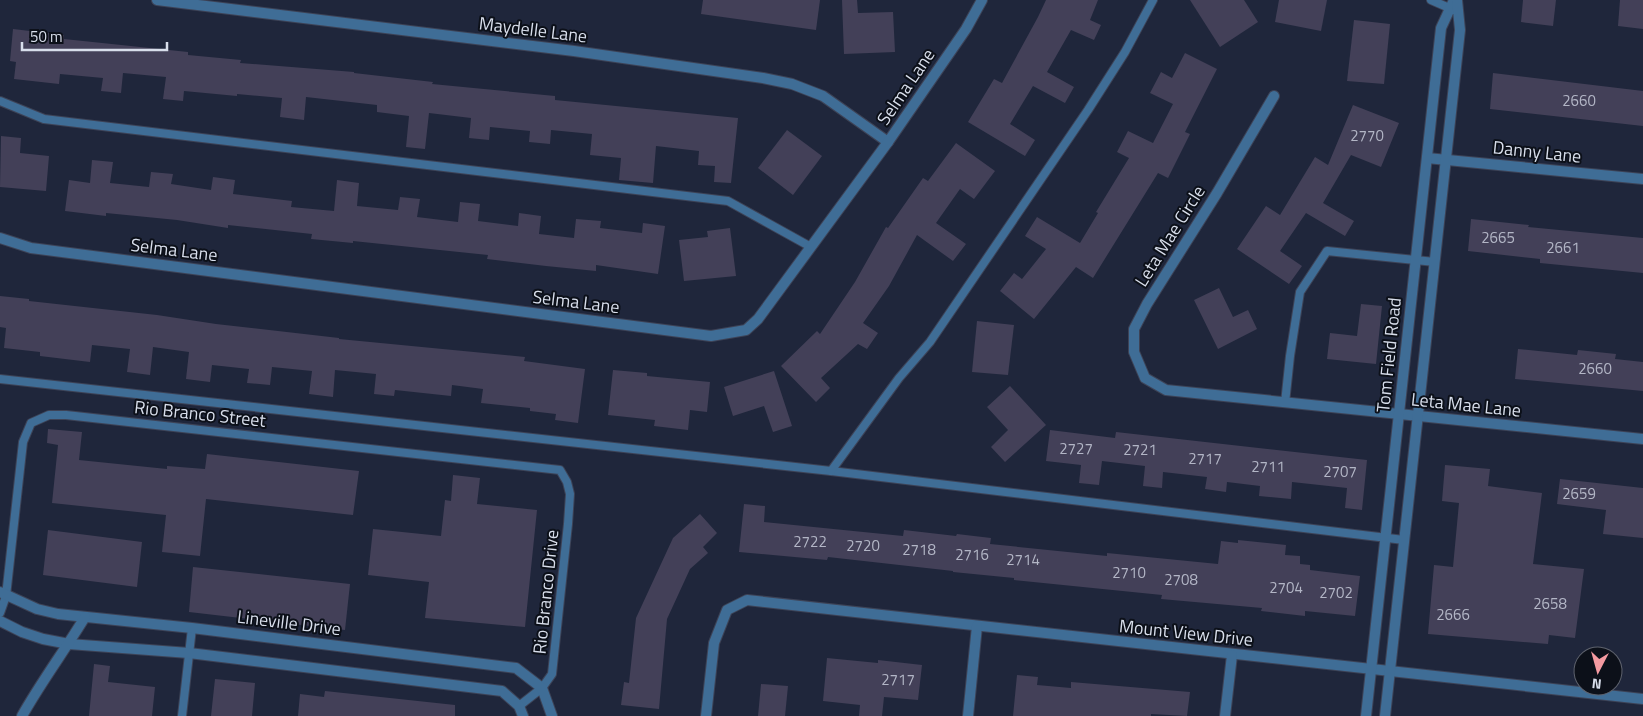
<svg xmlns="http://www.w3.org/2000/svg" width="1643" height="716" font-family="'Titillium Web',sans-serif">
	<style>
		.building { fill: #434058 }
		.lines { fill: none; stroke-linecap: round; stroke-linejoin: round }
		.service-casing { stroke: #3d4357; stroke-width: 10 }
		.minor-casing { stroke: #3d4357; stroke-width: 12 }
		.service { stroke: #3f6d96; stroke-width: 8 }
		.minor { stroke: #3f6d96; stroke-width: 10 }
		.labels { text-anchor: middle; stroke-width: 4; stroke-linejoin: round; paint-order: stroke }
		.number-label { font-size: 15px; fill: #b3b6c6 }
		.street-label { font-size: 18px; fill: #d8deeb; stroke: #0c1019 }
	</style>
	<rect width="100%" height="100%" fill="#1f263b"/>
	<g class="building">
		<polygon points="703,0 820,0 816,30 701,14"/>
		<polygon points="842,0 857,0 858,13 893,12 895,52 844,54"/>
		<polygon points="1046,0 1098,0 1090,20 1101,25 1094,40 1071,30 1047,72 1074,87 1065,103 1033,86 1010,124 1035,140 1025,156 968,122 994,79 1002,83 1038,17"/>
		<polygon points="1190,0 1244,0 1258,22 1220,47"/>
		<polygon points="1279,0 1327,0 1321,31 1275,22"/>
		<polygon points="1523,0 1556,0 1553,26 1521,22"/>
		<polygon points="1620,0 1643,0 1643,29 1618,26"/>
		<polygon points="1354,20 1390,24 1384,84 1347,81"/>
		<polygon points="13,29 64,35 64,39 188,52 188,55 241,60 240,63 354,72 354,73 433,82 432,84 555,96 555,100 738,118 731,183 714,182 715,166 698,165 699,151 656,146 653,183 619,180 621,158 590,155 592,134 551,130 550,144 529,142 530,131 490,127 489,140 469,138 471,118 429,113 425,149 406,147 409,116 377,112 377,105 306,97 304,120 280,117 282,98 237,94 237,96 184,91 183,101 163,99 166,77 123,73 121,93 101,91 103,78 60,74 59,84 14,79 16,62 10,61"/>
		<polygon points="1185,53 1217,69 1185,132 1190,134 1168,178 1158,173 1093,278 1076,267 1034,319 1000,291 1014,273 1022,279 1046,249 1025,236 1037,217 1080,243 1098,213 1096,212 1129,158 1117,152 1128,131 1153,143 1173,104 1150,93 1161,72 1172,78"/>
		<polygon points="1493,73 1643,91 1643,126 1490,109"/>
		<polygon points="1353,105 1399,123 1381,167 1351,155 1323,203 1354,221 1345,236 1306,213 1280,251 1302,266 1289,284 1237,249 1266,206 1280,215 1315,157 1328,165"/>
		<polygon points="787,130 822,156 793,195 758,168"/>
		<polygon points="1,136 21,138 20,153 49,156 46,191 0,187"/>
		<polygon points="956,143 995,171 974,199 960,189 936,223 966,244 953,261 917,235 889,286 863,323 878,333 867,349 858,344 821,378 830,388 816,402 781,366 817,331 820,334 855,282 886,227 888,228 923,178 928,181"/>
		<polygon points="92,160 113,162 110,183 149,187 151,172 173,174 171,184 211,190 213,177 235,180 233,194 292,201 291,207 334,211 337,180 359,183 357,206 398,210 400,197 420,199 417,217 458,222 460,202 480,204 478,221 518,226 519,213 541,216 539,234 574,238 576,219 601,221 600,228 642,233 643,223 665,226 658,274 596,265 596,271 546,266 487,259 488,255 353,241 353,243 311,239 312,234 228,225 228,228 177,220 106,213 106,216 65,211 69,180 90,183"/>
		<polygon points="1471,219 1529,225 1528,227 1643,238 1643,273 1540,263 1540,259 1468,251"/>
		<polygon points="730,228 736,276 684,281 679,240 708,237 707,231"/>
		<polygon points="1219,288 1233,317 1248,310 1257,329 1218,349 1194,300"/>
		<polygon points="0,296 29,299 29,301 157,315 216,324 339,338 339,339 525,357 524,361 585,369 578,423 555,420 556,414 530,411 530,408 481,403 483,389 452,385 451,396 395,390 394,396 374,394 376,374 335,370 333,397 309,394 312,371 272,367 270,385 247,383 249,369 212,365 210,382 186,379 189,352 153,347 150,375 127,372 130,349 92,345 90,362 40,356 40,352 4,348 6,328 0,327"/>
		<polygon points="1361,304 1382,306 1376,364 1327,359 1330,333 1357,336"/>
		<polygon points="977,321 1014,325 1008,375 972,372"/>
		<polygon points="1518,349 1577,355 1578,350 1616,354 1615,359 1643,362 1643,391 1515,379"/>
		<polygon points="613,370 647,373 647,376 710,382 707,412 690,410 688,430 654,426 655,420 608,415"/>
		<polygon points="774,371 792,426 773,432 764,406 733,416 724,387"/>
		<polygon points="1010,386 1046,425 1005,462 991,447 1008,430 987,407"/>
		<polygon points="48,429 82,432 79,460 167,469 167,466 205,469 207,454 359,471 353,515 206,499 200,556 162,552 166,515 52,503 58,445 47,443"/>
		<polygon points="1050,430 1115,438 1116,432 1367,460 1362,510 1345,508 1347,488 1292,482 1291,499 1259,496 1260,486 1227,482 1226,492 1205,489 1207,477 1163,472 1162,488 1143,486 1145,466 1102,461 1099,485 1079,483 1081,465 1046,461"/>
		<polygon points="1445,465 1490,469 1488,486 1542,493 1533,564 1584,569 1575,638 1549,635 1548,644 1428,634 1434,565 1453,567 1459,503 1442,501"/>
		<polygon points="453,475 480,478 477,504 537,510 525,627 425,618 429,582 368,575 373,529 441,536 445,500 451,501"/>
		<polygon points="1560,479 1643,488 1643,538 1603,534 1606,510 1557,504"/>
		<polygon points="744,504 765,506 764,522 903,536 904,530 956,536 957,534 991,538 990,544 1107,556 1107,553 1218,564 1221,541 1238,543 1238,540 1286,545 1285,555 1300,556 1300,564 1310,565 1310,570 1360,576 1355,616 1305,611 1305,616 1261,611 1262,608 1161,599 1162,595 1014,580 1014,578 953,572 953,571 828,557 827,560 739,552"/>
		<polygon points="700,514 717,533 703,547 708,553 690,569 667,619 659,709 621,705 624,682 629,683 636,618 673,538"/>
		<polygon points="48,530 142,542 137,587 43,575"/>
		<polygon points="193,567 350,584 345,630 189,612"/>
		<polygon points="827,658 878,663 878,660 922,665 918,700 884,697 882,716 859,716 860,705 823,701"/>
		<polygon points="94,664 110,666 108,682 155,687 152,716 89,716"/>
		<polygon points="1017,675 1038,677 1037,685 1071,688 1071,682 1190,692 1187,716 1151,714 1151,716 1013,716"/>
		<polygon points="215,679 255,683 252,716 211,716"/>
		<polygon points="761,684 788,686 785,716 758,716"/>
		<polygon points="325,691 455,705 455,716 298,716 300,694 324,697"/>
	</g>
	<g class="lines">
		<g class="service-casing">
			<g id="service">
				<polyline points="1431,0 1454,10"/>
				<polyline points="0,101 44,119 728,201 811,247"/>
				<polyline points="0,379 831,471 1404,540"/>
				<polyline points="1285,403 1290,356 1300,292 1327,251 1435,262"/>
				<polyline points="831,471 899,378 930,342 1088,110 1125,52 1153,0"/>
				<polyline points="0,613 6,596 23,442 31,423 49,415 66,415 560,470 567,482 570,494 568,524 552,674 542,688 519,706"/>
				<polyline points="182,716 192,628"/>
			</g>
		</g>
		<g class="minor-casing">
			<g id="minor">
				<polyline points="157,0 574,51 763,78 792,84 823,96 888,142"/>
				<polyline points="1274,96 1217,193 1147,304 1134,329 1134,352 1145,378 1166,390 1643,439"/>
				<polyline points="1427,158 1643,179"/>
				<polyline points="0,238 31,248 711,336 746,330 758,319 888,142 966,29 982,0"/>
				<polyline points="0,592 37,609 58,614 192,628 516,668 542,688 552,716"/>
				<polyline points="0,621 22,632 43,639 69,644 189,653 502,691 519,706 523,716"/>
				<path d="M22,716C41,682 65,650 85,617"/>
				<polyline points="706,716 714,643 727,610 747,600 1643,699"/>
				<polyline points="968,716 977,626"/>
				<polyline points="1225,716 1232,655"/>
				<polyline points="1366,716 1441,28 1454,0"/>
				<polyline points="1385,716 1460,30 1457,0"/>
			</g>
		</g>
		<use href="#service" class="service"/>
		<use href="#minor" class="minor"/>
	</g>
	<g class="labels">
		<g class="number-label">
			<text x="1579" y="106">2660</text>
			<text x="1367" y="141">2770</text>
			<text x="1498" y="243">2665</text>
			<text x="1563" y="253">2661</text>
			<text x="1595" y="374">2660</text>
			<text x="1076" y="454">2727</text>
			<text x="1140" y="455">2721</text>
			<text x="1205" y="464">2717</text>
			<text x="1268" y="472">2711</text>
			<text x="1340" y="477">2707</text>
			<text x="1579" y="499">2659</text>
			<text x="810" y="547">2722</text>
			<text x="863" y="551">2720</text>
			<text x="919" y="555">2718</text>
			<text x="972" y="560">2716</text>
			<text x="1023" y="565">2714</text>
			<text x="1129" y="578">2710</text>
			<text x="1181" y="585">2708</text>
			<text x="1286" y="593">2704</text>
			<text x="1336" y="598">2702</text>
			<text x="1550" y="609">2658</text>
			<text x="1453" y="620">2666</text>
			<text x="898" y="685">2717</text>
		</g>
		<g class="street-label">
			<text transform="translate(533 30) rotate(7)" y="6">Maydelle Lane</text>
			<text transform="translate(906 87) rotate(-56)" y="6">Selma Lane</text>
			<text transform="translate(1537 152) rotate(6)" y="6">Danny Lane</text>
			<text transform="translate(1170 236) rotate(-58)" y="6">Leta Mae Circle</text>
			<text transform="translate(174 250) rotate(7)" y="6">Selma Lane</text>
			<text transform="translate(576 302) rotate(7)" y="6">Selma Lane</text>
			<text transform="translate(1389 355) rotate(-84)" y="6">Tom Field Road</text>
			<text transform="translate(1466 405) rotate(6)" y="6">Leta Mae Lane</text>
			<text transform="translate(200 414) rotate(6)" y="6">Rio Branco Street</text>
			<text transform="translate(546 592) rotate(-84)" y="6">Rio Branco Drive</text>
			<text transform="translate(289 623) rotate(7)" y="6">Lineville Drive</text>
			<text transform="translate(1186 633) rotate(6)" y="6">Mount View Drive</text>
		</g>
	</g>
	<g transform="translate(1598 671) rotate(186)"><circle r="24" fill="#0c1019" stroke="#5e626d"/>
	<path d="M0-4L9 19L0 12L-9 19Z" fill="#f49aa1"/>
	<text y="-8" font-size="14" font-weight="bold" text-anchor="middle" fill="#d8deeb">N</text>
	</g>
	<path d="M22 42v8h145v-8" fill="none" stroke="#d8deeb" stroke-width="2.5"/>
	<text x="30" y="42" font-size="15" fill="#d8deeb" stroke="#0c1019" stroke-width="4" paint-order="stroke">50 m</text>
</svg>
